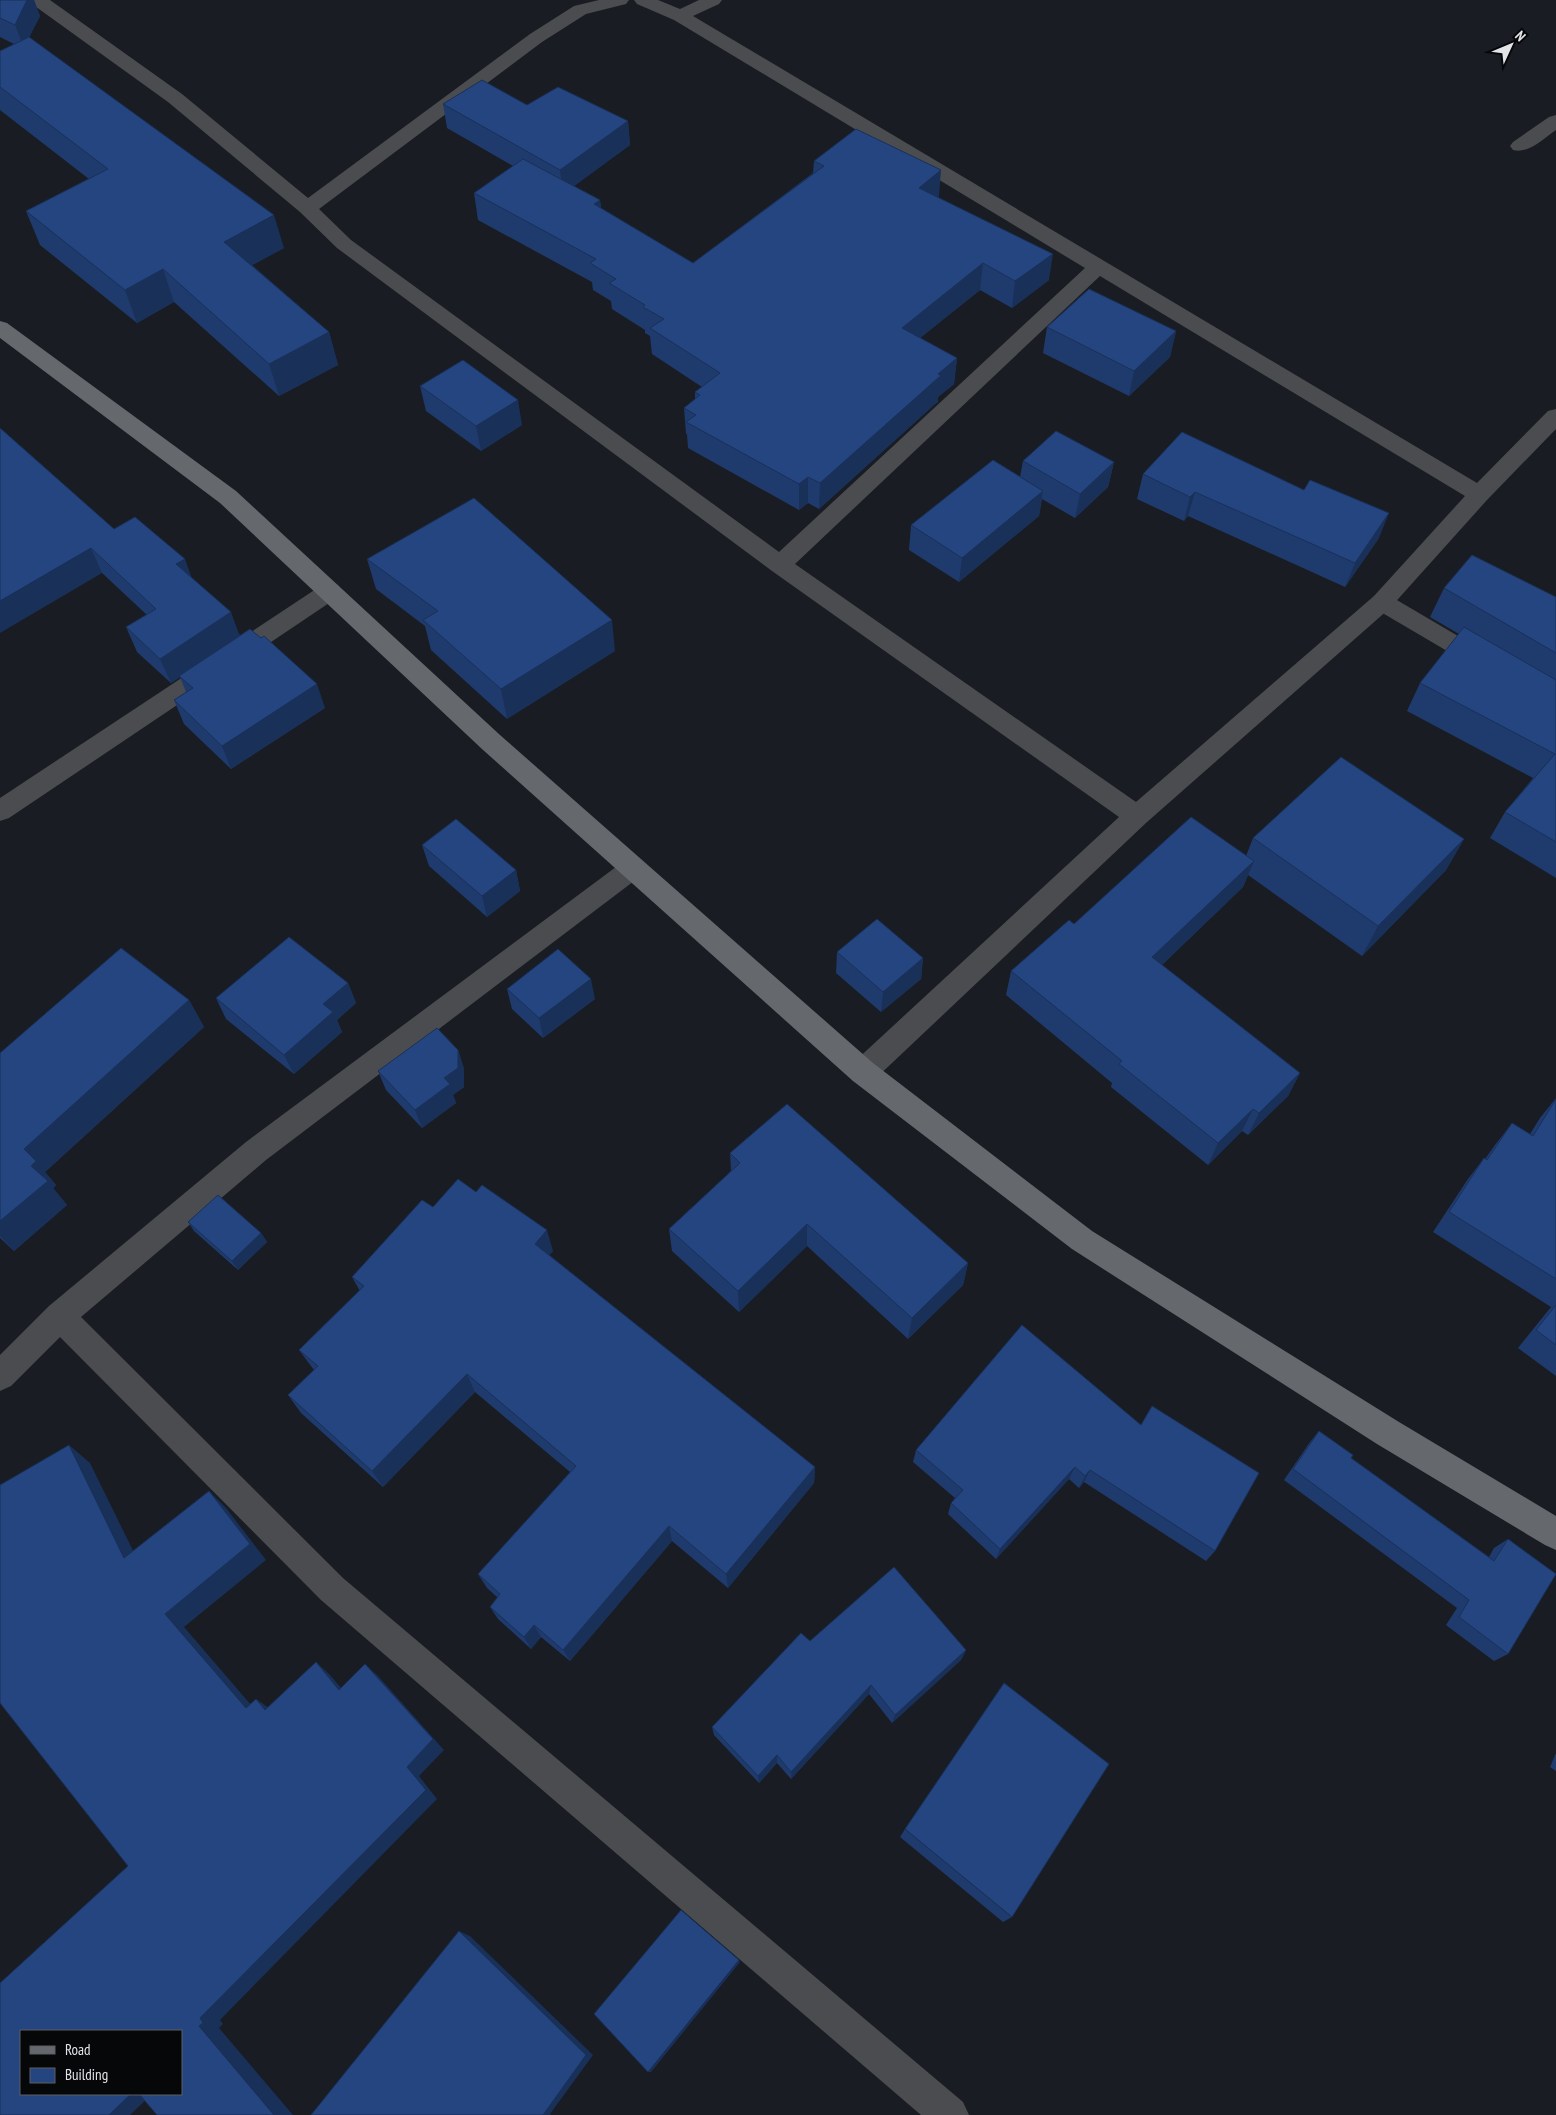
<svg xmlns="http://www.w3.org/2000/svg" width="1556" height="2115" font-family="'PT Sans Narrow',sans-serif">
	<style>
		.lines { fill: none; stroke-linecap: round; stroke-linejoin: round }
		.lane { fill: #4b4c4f; fill-rule: evenodd }
		.street { fill: #4b4c4f; fill-rule: evenodd }
		.secondary { fill: #65686c; fill-rule: evenodd }
		.wall { fill: #1f3b6d }
		.shaded-wall { fill: #193059 }
		.building { fill: #24457f; stroke: #193059 }
	</style>
	<rect width="100%" height="100%" fill="#191c22"/>
	<g class="lines">
		<g class="lane">
			<path d="M1556,115V130C1544,138 1529,154 1513,150L1510,146L1513,142L1549,117Z"/>
			<polygon points="1382,593 1390,596 1492,656 1496,662 1492,668 1484,671 1476,668 1374,608 1370,602 1374,596"/>
		</g>
		<g class="street">
			<path d="M29,0H50L182,94L308,198L530,34L574,6L599,0H629L626,4L586,14L542,42L319,209L351,240L779,552L1085,268L674,20L637,4L634,0H658L680,9L699,0H722L719,4L693,16L1477,483L1548,411L1556,409V429L1487,500L1390,608L1146,823L873,1081L863,1084L853,1081L849,1072L853,1063L1119,817L772,571L337,248L300,212L168,102L32,4ZM1100,276L1465,496L1374,596L1136,802L795,564Z"/>
			<polygon points="330,583 338,585 342,591 338,597 9,818 0,821 0,798 322,585"/>
			<polygon points="633,858 642,861 646,868 642,875 266,1160 81,1317 343,1578 963,2102 969,2115 921,2115 321,1600 60,1337 11,1386 0,1391 0,1355 49,1306 246,1142 624,861"/>
		</g>
		<polygon class="secondary" points="0,321 7,323 236,491 500,735 873,1063 1092,1231 1399,1422 1556,1516 1556,1550 1545,1545 1377,1444 1072,1249 853,1081 482,749 220,503 0,338"/>
	</g>
	<g class="wall">
		<polygon points="0,0 34,0 40,16 29,37 284,248 252,265 329,332 338,365 279,396 174,302 137,323 40,245 26,211 89,179 0,110 0,51 14,44 0,37"/>
		<polygon points="443,104 527,105 628,121 630,145 574,186 600,200 601,208 693,263 813,173 814,161 939,196 938,197 1049,280 1012,308 980,290 920,338 957,358 954,384 938,397 938,402 935,404 819,509 808,503 799,510 688,448 687,434 686,434 684,408 695,399 695,392 702,387 652,354 650,336 645,333 645,330 612,309 611,301 593,290 592,282 478,220 474,193 513,166 447,128"/>
		<polygon points="1047,327 1176,331 1170,357 1129,396 1043,353"/>
		<polygon points="420,386 522,425 481,451 426,411"/>
		<polygon points="0,428 114,529 192,579 240,635 325,708 231,769 184,724 174,700 186,692 180,677 171,683 137,652 126,627 147,615 102,573"/>
		<polygon points="1023,461 1114,462 1108,487 1075,518 1042,499 1039,516 959,582 909,550 911,525 1020,477"/>
		<polygon points="1143,474 1379,538 1345,587 1188,516 1184,521 1137,499"/>
		<polygon points="367,559 615,651 507,719 431,650 425,626 376,589"/>
		<polygon points="1444,588 1556,597 1556,878 1490,838 1505,812 1533,778 1407,711 1420,683 1459,634 1430,617"/>
		<polygon points="1253,838 1464,839 1446,870 1362,956 1248,875 1243,887 1162,965 1300,1073 1288,1096 1248,1135 1242,1131 1208,1165 1111,1087 1112,1083 1006,995 1011,971 1074,924 1246,856"/>
		<polygon points="422,845 516,870 520,891 487,917 429,866"/>
		<polygon points="837,952 923,958 921,979 881,1012 836,973"/>
		<polygon points="348,983 356,1003 337,1020 342,1032 294,1074 226,1019 216,998"/>
		<polygon points="507,989 595,999 543,1038 512,1009"/>
		<polygon points="189,1000 204,1027 45,1172 56,1185 53,1188 67,1205 14,1251 0,1238 0,1053"/>
		<polygon points="458,1050 464,1069 464,1087 453,1095 456,1103 422,1128 386,1090 378,1071"/>
		<polygon points="1556,1098 1556,1376 1518,1348 1551,1307 1433,1232 1468,1179 1484,1158 1485,1159 1495,1145 1512,1123 1530,1134 1540,1118"/>
		<polygon points="730,1153 968,1263 963,1285 908,1339 807,1246 739,1312 672,1251 669,1229 731,1171"/>
		<polygon points="433,1207 553,1251 549,1255 815,1467 814,1483 728,1588 672,1541 570,1661 541,1637 531,1649 498,1619 490,1607 498,1598 487,1588 478,1574 570,1472 475,1392 383,1487 301,1413 288,1395 314,1370 299,1350 360,1291 352,1277"/>
		<polygon points="188,1222 261,1233 267,1242 238,1270 194,1231"/>
		<polygon points="1022,1325 1215,1551 1206,1561 1084,1482 1079,1488 1069,1479 996,1559 948,1514 951,1503 955,1498 913,1462 916,1450"/>
		<polygon points="1319,1431 1351,1458 1489,1557 1494,1548 1508,1539 1508,1654 1494,1661 1446,1625 1457,1608 1284,1480 1310,1442"/>
		<polygon points="810,1641 966,1650 961,1660 892,1723 869,1694 791,1779 777,1763 759,1783 714,1735 712,1727"/>
		<polygon points="1556,1753 1556,1771 1550,1767"/>
		<polygon points="905,1829 1012,1917 1003,1922 900,1837"/>
	</g>
	<g class="shaded-wall">
		<polygon points="27,0 34,0 40,16 24,48 15,25"/>
		<polygon points="628,121 630,145 563,194 560,170"/>
		<polygon points="941,170 939,196 917,214 919,188"/>
		<polygon points="600,200 603,227 594,204"/>
		<polygon points="274,215 284,248 234,275 224,242"/>
		<polygon points="1053,254 1049,280 1012,308 1015,281"/>
		<polygon points="983,263 980,290 900,354 902,328"/>
		<polygon points="163,269 174,302 137,323 125,290"/>
		<polygon points="1176,331 1170,357 1129,396 1134,371"/>
		<polygon points="329,332 338,365 279,396 269,364"/>
		<polygon points="957,358 954,384 938,397 938,402 935,404 819,509 820,483 938,374"/>
		<polygon points="518,400 522,425 481,451 476,426"/>
		<polygon points="1114,462 1108,487 1075,518 1080,494"/>
		<polygon points="808,477 808,503 799,510 799,484"/>
		<polygon points="1043,491 1039,516 959,582 962,558"/>
		<polygon points="1195,492 1188,516 1184,521 1190,497"/>
		<polygon points="1389,513 1379,538 1345,587 1355,563"/>
		<polygon points="91,548 102,573 0,633 0,601"/>
		<polygon points="185,559 194,584 176,564"/>
		<polygon points="231,612 240,637 171,683 160,659"/>
		<polygon points="612,620 615,651 507,719 501,689"/>
		<polygon points="317,684 325,708 231,769 222,746"/>
		<polygon points="1464,839 1446,870 1362,956 1378,926"/>
		<polygon points="1254,861 1243,887 1144,982 1152,957"/>
		<polygon points="516,870 520,891 487,917 482,896"/>
		<polygon points="923,958 921,979 881,1012 883,992"/>
		<polygon points="591,979 595,999 543,1038 539,1018"/>
		<polygon points="348,983 356,1003 337,1020 342,1032 294,1074 284,1055 323,1004"/>
		<polygon points="189,1000 204,1027 45,1172 56,1185 53,1188 67,1205 14,1251 0,1236 0,1221 31,1166 24,1149"/>
		<polygon points="458,1050 464,1069 464,1087 453,1095 456,1103 422,1128 415,1110 444,1078"/>
		<polygon points="1300,1073 1288,1096 1248,1135 1259,1113"/>
		<polygon points="1253,1109 1242,1131 1208,1165 1218,1143"/>
		<polygon points="807,1224 807,1246 739,1312 738,1291"/>
		<polygon points="547,1230 553,1251 541,1264 535,1244"/>
		<polygon points="261,1233 267,1242 238,1270 232,1261"/>
		<polygon points="968,1263 963,1285 908,1339 912,1318"/>
		<polygon points="467,1374 475,1392 383,1487 372,1471"/>
		<polygon points="69,1445 90,1463 144,1573 124,1558"/>
		<polygon points="815,1467 814,1483 728,1588 726,1574"/>
		<polygon points="1075,1467 1069,1479 996,1559 1000,1549"/>
		<polygon points="1090,1470 1084,1482 1079,1488 1085,1476"/>
		<polygon points="209,1491 226,1508 266,1560 184,1627 263,1719 246,1708 165,1614"/>
		<polygon points="669,1526 672,1541 570,1661 563,1650"/>
		<polygon points="534,1625 541,1637 531,1649 524,1637"/>
		<polygon points="966,1650 961,1660 892,1723 895,1715"/>
		<polygon points="316,1662 330,1675 353,1702 339,1690"/>
		<polygon points="365,1664 378,1676 444,1750 419,1776 437,1799 220,2020 223,2024 219,2028 293,2115 274,2115 199,2026 200,2018 407,1767"/>
		<polygon points="871,1685 869,1694 791,1779 791,1772"/>
		<polygon points="256,1699 272,1710 265,1710"/>
		<polygon points="777,1755 777,1763 759,1783 758,1776"/>
		<polygon points="459,1931 470,1936 593,2055 550,2114 551,2115 543,2115"/>
		<polygon points="739,1960 740,1962 651,2072 648,2072"/>
		<polygon points="131,2094 152,2094 130,2115 109,2115"/>
	</g>
	<g class="building">
		<polygon points="0,0 27,0 15,25 0,18"/>
		<polygon points="29,37 274,215 224,242 329,332 269,364 163,269 125,290 26,211 108,169 0,87 0,51"/>
		<polygon points="482,80 527,105 558,87 628,121 560,170 443,104"/>
		<polygon points="856,129 941,170 919,188 1053,254 1015,281 983,263 902,328 957,358 938,374 941,376 938,378 820,483 808,477 799,484 686,422 696,415 684,408 700,395 695,392 720,373 650,328 664,319 643,307 645,305 609,283 616,279 590,263 596,259 474,193 523,159 600,200 594,204 693,263 824,166 814,161"/>
		<polygon points="1089,289 1176,331 1134,371 1047,327"/>
		<polygon points="463,360 518,400 476,426 420,386"/>
		<polygon points="0,428 114,529 135,517 185,559 176,564 231,612 160,659 126,627 156,609 91,548 0,601"/>
		<polygon points="1056,431 1114,462 1080,494 1023,461"/>
		<polygon points="1182,432 1304,490 1310,480 1389,513 1355,563 1195,492 1190,497 1143,474"/>
		<polygon points="993,460 1043,491 962,558 911,525"/>
		<polygon points="474,498 612,620 501,689 423,620 438,611 367,559"/>
		<polygon points="1472,555 1556,597 1556,653 1444,588"/>
		<polygon points="1464,627 1556,680 1556,842 1505,812 1555,754 1420,683"/>
		<polygon points="250,629 261,638 264,636 317,684 222,746 174,700 193,688 179,676"/>
		<polygon points="1341,757 1464,839 1378,926 1253,838"/>
		<polygon points="1191,817 1254,861 1152,957 1300,1073 1259,1113 1253,1109 1218,1143 1119,1064 1122,1061 1011,971 1069,920 1074,924"/>
		<polygon points="456,819 516,870 482,896 422,845"/>
		<polygon points="877,919 923,958 883,992 837,952"/>
		<polygon points="289,937 348,983 323,1004 333,1012 284,1055 216,998"/>
		<polygon points="121,948 189,1000 24,1149 36,1161 31,1166 48,1181 0,1221 0,1053"/>
		<polygon points="558,949 591,979 539,1018 507,989"/>
		<polygon points="437,1028 458,1050 458,1068 444,1078 450,1084 415,1110 378,1071"/>
		<polygon points="1556,1099 1556,1279 1449,1212 1484,1158 1487,1160 1512,1123 1533,1136"/>
		<polygon points="787,1104 968,1263 912,1318 807,1224 738,1291 669,1229 740,1163 730,1153"/>
		<polygon points="458,1179 476,1192 482,1185 547,1230 535,1244 815,1467 726,1574 669,1526 563,1650 534,1625 524,1637 490,1607 500,1594 478,1574 576,1466 467,1374 372,1471 288,1395 318,1366 299,1350 364,1286 352,1277 422,1200 433,1207"/>
		<polygon points="218,1195 261,1233 232,1261 188,1222"/>
		<polygon points="1556,1305 1556,1345 1536,1330"/>
		<polygon points="1022,1325 1141,1425 1152,1406 1259,1473 1215,1551 1090,1470 1085,1476 1075,1467 1000,1549 951,1503 963,1490 916,1450"/>
		<polygon points="1319,1431 1353,1455 1351,1458 1494,1561 1508,1539 1556,1574 1508,1654 1459,1617 1469,1600 1293,1469"/>
		<polygon points="69,1445 124,1558 209,1491 250,1544 165,1614 246,1708 256,1699 265,1710 316,1662 339,1690 365,1664 433,1739 407,1767 426,1790 200,2018 203,2023 199,2026 274,2115 157,2115 139,2094 181,2094 181,2031 21,2031 21,2094 131,2094 109,2115 0,2115 0,1983 128,1866 0,1703 0,1485"/>
		<polygon points="894,1567 966,1650 895,1715 871,1685 791,1772 777,1755 758,1776 712,1727 801,1633 810,1641"/>
		<polygon points="1004,1683 1109,1764 1012,1917 905,1829"/>
		<polygon points="681,1910 739,1960 648,2072 594,2014"/>
		<polygon points="459,1931 586,2055 543,2115 311,2115"/>
	</g>
	<rect x="20" y="2030" width="162" height="65" fill="#060709" stroke="#5e5f62"/>
	<rect x="30" y="2046" width="25" height="8" fill="#65686c" stroke="#5e5f62"/>
	<text x="65" y="2055" font-size="15" fill="#e2e4e8">Road</text>
	<rect x="30" y="2068" width="25" height="15" fill="#24457f" stroke="#5e5f62"/>
	<text x="65" y="2080" font-size="15" fill="#e2e4e8">Building</text>
	<g transform="translate(1511 45) rotate(46)" stroke="#060709" stroke-width="4" paint-order="stroke">
	<path d="M0-4L9 19L0 12L-9 19Z" fill="#e2e4e8"/>
	<text y="-8" font-size="14" font-weight="bold" text-anchor="middle" fill="#e2e4e8">N</text>
	</g>
</svg>
